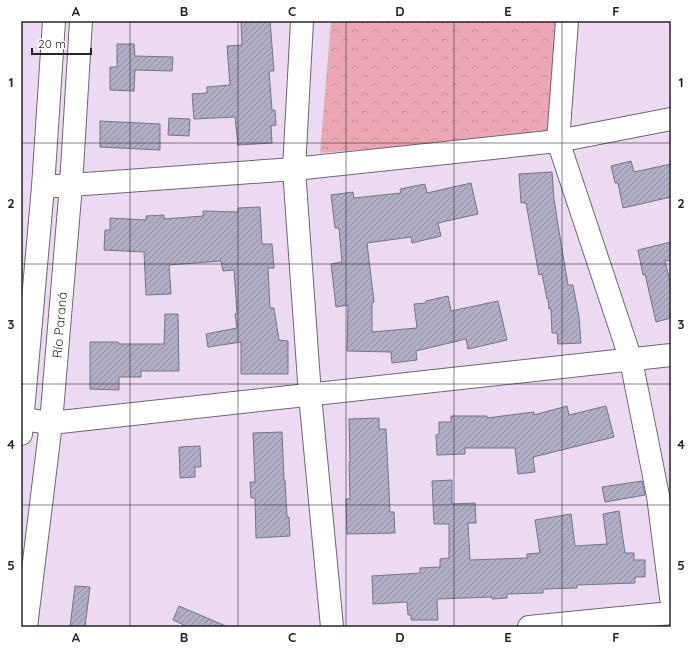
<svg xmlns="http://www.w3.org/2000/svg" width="692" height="648" font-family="Quicksand,sans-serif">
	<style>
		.park { fill: url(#park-crowns) }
		.building { fill: url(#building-hatch); stroke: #76728a }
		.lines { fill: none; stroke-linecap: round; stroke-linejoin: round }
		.minor-casing { stroke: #726378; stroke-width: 24 }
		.minor { stroke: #fff; stroke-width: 22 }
		.grid { fill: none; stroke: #28222a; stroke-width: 1; stroke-opacity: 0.55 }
		.labels { text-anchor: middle; stroke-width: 3.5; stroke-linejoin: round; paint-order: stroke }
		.street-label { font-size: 13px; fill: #28222a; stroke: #fff }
		.neatline { fill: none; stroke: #28222a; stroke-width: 1.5 }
		.grid-label { font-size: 13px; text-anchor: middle; font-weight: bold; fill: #28222a }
	</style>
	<defs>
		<pattern id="park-crowns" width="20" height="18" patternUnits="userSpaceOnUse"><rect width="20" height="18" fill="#eca7b4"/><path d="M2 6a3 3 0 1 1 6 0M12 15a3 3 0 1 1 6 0" fill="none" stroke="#ca8f9b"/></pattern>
		<pattern id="building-hatch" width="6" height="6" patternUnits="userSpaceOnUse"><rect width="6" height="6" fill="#b2aec8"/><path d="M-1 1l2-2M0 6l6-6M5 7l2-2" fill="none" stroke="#918da3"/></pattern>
	</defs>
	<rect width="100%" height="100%" fill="#ebdaf1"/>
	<polygon class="park" points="331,21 574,21 568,132 320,153"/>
	<g class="building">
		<polygon points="241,21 270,21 274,71 269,71 272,110 275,110 276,125 271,126 272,143 238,145 235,117 194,119 192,94 207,93 207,87 230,85 227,46 242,45"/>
		<polygon points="117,44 134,44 135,56 173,57 172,71 135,70 134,91 110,90 110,67 117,67"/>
		<polygon points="169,118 190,119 189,136 168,135"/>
		<polygon points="100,121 160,124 160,150 100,147"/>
		<polygon points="631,161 634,172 671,164 671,197 623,208 618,183 615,183 611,166"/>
		<polygon points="552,172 554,199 558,225 568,285 573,285 579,317 581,343 558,344 557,333 552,333 551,309 549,309 548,299 547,299 542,274 539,275 526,203 521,203 519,174"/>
		<polygon points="471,183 478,214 438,223 441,236 412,243 411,237 367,243 374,302 372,303 372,332 417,328 414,304 426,303 426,301 448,296 451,311 498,301 507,340 468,349 466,339 416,351 417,360 392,363 391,352 347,351 348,305 336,307 331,264 342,262 339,228 335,228 331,195 353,192 354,198 401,193 400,189 425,184 427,193"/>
		<polygon points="260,207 262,244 272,244 274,268 268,268 270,308 274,308 279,340 288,341 288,374 241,374 241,342 208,347 206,334 237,328 235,314 237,313 234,270 223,271 221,261 169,265 171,294 146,295 144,252 104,250 105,230 110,230 110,218 146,220 146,216 164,215 164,219 203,216 203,211 238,212 238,208"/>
		<polygon points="671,242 671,260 665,261 671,286 671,318 656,322 645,274 643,275 638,250"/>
		<polygon points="165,314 178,314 179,371 141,371 141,377 119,377 119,390 90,389 90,342 118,342 119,344 164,344"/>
		<polygon points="567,406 569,415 606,406 614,437 533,457 535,472 518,474 515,448 465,448 465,454 437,455 436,435 439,434 439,422 451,422 451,416 487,416 487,418 534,412 534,415"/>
		<polygon points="379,418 379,429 386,429 390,512 394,512 395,533 347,534 346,499 350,499 349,462 350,462 349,419"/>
		<polygon points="282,432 284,480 285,480 287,517 289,517 290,536 256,538 255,498 251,498 250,482 255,482 253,433"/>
		<polygon points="200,446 201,467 195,467 195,477 180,478 179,447"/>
		<polygon points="452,480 452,504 475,503 476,523 468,523 470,560 527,558 527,554 540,553 535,520 571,514 575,546 607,544 603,514 619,511 625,553 634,553 634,560 645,560 645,577 635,577 635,583 577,585 577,588 543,589 543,593 507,594 507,598 492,599 492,597 437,599 438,620 411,620 411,615 408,615 407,602 373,604 372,576 420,573 420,568 440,567 440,559 449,558 449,524 434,524 432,481"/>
		<polygon points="642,481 645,495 605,502 602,487"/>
		<polygon points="75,586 90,587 85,627 70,627"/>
		<polygon points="179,606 228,627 188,627 173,620"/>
	</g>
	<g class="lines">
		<g class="minor-casing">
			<g id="minor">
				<polyline points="302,21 294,169 310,395 332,627"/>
				<polyline points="567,21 558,141 631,360 658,496 671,598"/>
				<polyline points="43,187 294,169 558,141 671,119"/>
				<polyline points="22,419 51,423 671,355"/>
				<polyline points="21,434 43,187 54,21"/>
				<path id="s1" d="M26,627L51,423L71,185L81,21"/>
				<polyline points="529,627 671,613"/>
			</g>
		</g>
		<use href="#minor" class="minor"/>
	</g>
	<path class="grid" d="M130,21V627M238,21V627M346,21V627M454,21V627M562,21V627M21,143H671M21,264H671M21,384H671M21,505H671"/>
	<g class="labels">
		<g class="street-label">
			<text dy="5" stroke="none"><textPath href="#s1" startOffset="304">Río Paraná</textPath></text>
		</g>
	</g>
	<rect width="692" height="648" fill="none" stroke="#ffffff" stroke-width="44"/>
	<path d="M32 48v6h59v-6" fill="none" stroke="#28222a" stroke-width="2"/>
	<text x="38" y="48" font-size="12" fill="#28222a" stroke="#ffffff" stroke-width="3" paint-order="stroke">20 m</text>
	<rect x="22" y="22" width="648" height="604" class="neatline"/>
	<g class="grid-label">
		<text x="76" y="16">A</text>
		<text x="184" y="16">B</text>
		<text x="292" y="16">C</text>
		<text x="400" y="16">D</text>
		<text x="508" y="16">E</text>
		<text x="616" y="16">F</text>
		<text x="11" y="87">1</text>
		<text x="681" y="87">1</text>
		<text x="11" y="208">2</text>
		<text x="681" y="208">2</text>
		<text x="11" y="329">3</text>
		<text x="681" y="329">3</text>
		<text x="11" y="449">4</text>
		<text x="681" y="449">4</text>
		<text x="11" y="570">5</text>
		<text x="681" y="570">5</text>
		<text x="76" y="642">A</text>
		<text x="184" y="642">B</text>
		<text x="292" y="642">C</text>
		<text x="400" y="642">D</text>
		<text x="508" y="642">E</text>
		<text x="616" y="642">F</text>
	</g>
</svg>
